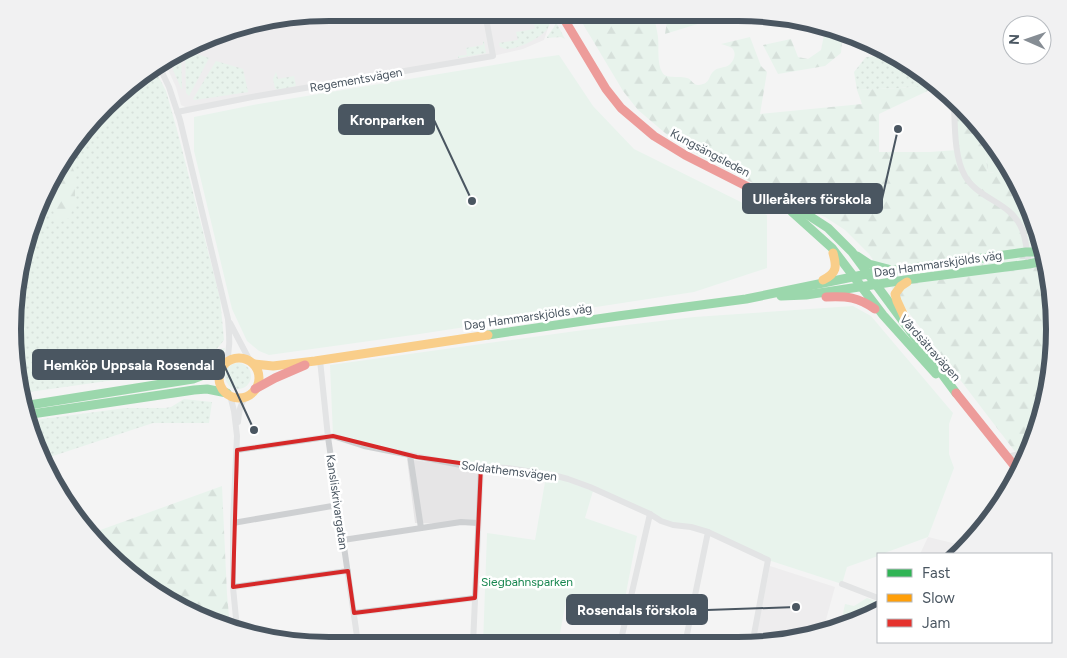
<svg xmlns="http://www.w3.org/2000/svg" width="1067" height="658" font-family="Figtree,sans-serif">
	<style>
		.education { fill: #e6e5e6 }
		.grass { fill: url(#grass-dots) }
		.forest { fill: url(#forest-firs) }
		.cemetery { fill: url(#cemetery-stones) }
		.park { fill: #d9f2e3 }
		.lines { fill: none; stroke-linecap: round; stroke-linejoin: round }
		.street { stroke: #ced0d2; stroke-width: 6 }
		.fast { stroke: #30b455; stroke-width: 9 }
		.slow { stroke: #ff9f0a; stroke-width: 9 }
		.jam { stroke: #e5322d; stroke-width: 9 }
		.marked { fill: none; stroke: #d62828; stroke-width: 4; stroke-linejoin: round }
		.labels { text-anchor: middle; stroke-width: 5; stroke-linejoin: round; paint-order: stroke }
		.street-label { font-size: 12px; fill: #4a5661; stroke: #fff }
		.park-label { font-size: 12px; fill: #17864f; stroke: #fff }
		.rim { fill: none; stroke: #4a5661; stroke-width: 6 }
		.leader { fill: none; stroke: #4a5661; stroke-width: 2 }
		.callout-dot { fill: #4a5661; stroke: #fff; stroke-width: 2 }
		.callout { fill: #4a5661; stroke: #4a5661; stroke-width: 2 }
		.callout-label { font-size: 14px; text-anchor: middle; font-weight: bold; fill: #fff }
	</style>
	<defs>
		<pattern id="grass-dots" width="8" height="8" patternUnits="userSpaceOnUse" patternTransform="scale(1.25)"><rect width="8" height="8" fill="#d9f2e3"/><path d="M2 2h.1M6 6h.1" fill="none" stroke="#b2c7bb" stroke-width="1.8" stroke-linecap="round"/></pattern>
		<pattern id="forest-firs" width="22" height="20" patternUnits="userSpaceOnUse" patternTransform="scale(1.25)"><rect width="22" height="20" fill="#d9f2e3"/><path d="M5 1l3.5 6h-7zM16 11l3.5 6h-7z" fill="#b2c7bb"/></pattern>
		<pattern id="cemetery-stones" width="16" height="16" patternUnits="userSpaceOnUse" patternTransform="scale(1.25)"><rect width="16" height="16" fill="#d9f2e3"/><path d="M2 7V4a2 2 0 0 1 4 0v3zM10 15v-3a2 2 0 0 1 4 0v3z" fill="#b2c7bb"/></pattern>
	</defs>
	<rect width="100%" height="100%" fill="#f4f4f4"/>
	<g class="education">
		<polygon points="329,13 548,14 548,28 544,40 523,49 493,56 191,110 181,105 176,87 164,61 228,29"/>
		<polygon points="407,459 478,469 475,525 415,523"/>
		<polygon points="928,537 965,546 957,554 920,554"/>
		<polygon points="770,566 835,587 824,627 764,643 755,641"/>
	</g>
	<g class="grass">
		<path d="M533,14H549C550,18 550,22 549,26C544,37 520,48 508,49C504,49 504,48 500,47L499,43L518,40L516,32L535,29Z"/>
		<polygon points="556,22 565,39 561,37 547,38 547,37 554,27"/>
		<polygon points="483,41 484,42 486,53 458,58 458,56 467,55 466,48 483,45"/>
		<polygon points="185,50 209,58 189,96 186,93"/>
		<polygon points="181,52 182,90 173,70 173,56"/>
		<polygon points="891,55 931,78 938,86 857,90 854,72 866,57"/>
		<polygon points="216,61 243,69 248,92 195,100 193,99"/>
		<polygon points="153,66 166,91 177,130 220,298 224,340 205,364 192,368 169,368 155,369 143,376 22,393 13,309 29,227 78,136"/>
		<polygon points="276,72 278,79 294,76 296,86 277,90 275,88 273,79"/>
		<path d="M225,348C223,359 218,365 208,370L207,365L214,358L220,349Z"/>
		<circle cx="238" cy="376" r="13"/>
		<polygon points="184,399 212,402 209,423 153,423 47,458 45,458 28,421 125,408 165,408 171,407"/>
	</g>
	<g class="forest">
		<path d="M577,14H654C655,22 657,30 658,37C659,47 657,64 662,72C666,80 679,75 687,78C692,79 693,86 699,85C712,83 707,76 715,70C719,67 725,68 729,65C734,61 737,53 732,48C729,46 724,45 721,44L750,37L761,66L767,72L760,114L862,104L857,90L938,86L879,114V152H930L957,150L954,104L983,137L988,173L1011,170L1012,171L1052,288L1044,411L1020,458L906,309L869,254L845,230L825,217L804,209L702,157L671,138L658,127L638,110L623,91Z"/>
		<polygon points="668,15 727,15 665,34"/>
		<polygon points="832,29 843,32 841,53 825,66 778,74 763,45 791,39 798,57 808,59 821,50 825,30"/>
		<path d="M63,164L72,166L75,174V205L69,218L61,222L56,219C52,209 50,199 55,190L51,187Z"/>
		<polygon points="222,486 227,594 230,627 208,621 136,580 92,533"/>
	</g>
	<polygon class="cemetery" points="983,137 1011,170 988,173"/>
	<g class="park">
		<polygon points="559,55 593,106 634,149 767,215 767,268 694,292 413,335 269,355 259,351 247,341 232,309 194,151 194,117 253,105 523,60"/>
		<polygon points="853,306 871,316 953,413 949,424 949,454 954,468 928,537 882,554 878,554 878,556 847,567 842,584 768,560 708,532 673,525 568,479 466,464 333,436 330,365 576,331 694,317"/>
		<polygon points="553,476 593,491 585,518 637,536 623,609 567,596 558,644 483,644 487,533 535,540 545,482 551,483"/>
		<polygon points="867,598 878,602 878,605 875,614 841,623 845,604 854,606"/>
	</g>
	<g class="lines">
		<g class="street">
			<path d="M158,64L169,87L180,120L228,319C229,334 231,348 226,363"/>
			<path d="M954,104C955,126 954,157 965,176C978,199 1010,202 1021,227C1026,236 1027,254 1029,264"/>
			<polyline points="177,112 252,97 493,56 485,13"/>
			<polyline points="230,323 250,361"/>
			<polyline points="320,360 328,437 358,643"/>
			<polyline points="230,395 234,411 237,436 233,523 233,587 237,629"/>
			<path d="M238,422C239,412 240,403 247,396"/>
			<polyline points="237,450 333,436 364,446 466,466 507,468 553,475 568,479 590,487 650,514 661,521 673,525 691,527 708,532 768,560 752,645"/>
			<polyline points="410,455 421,528"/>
			<polyline points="1007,457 1023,453"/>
			<polyline points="233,523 338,505"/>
			<polyline points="343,540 461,522 478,523"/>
			<polyline points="842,584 878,598"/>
			<polyline points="233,587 348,571"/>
			<polyline points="354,613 475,598"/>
			<polyline points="473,644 481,466"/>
			<polyline points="620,644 650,514"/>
			<polyline points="685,644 708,532"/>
		</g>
		<g class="fast">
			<polyline points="762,194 787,207 808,215 828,228 852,252 956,393"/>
			<polyline points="792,212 832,248 883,315 936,374"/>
			<polyline points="857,256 869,264 888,269"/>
			<polyline points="781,296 806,295 912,279 1029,264 1043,261"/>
			<polyline points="488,335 618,316 746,299 867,274 1026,252 1040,252"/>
			<polyline points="23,406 193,379 222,368"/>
			<polyline points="25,415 194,390 207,389 227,393"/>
		</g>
		<g class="slow">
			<path d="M823,280C837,273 837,267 833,253"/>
			<polyline points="904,316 897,301 895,294 901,286 907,282"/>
			<circle cx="239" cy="378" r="20"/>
			<polyline points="254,364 273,366 315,361 488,335"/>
		</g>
		<g class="jam">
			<polyline points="561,14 606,89 621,108 654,136 685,155 762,194"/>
			<path d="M826,297C847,296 858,297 875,309"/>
			<polyline points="255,389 275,378 305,365"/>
			<polyline points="956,393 1016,468"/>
		</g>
	</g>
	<path d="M0 0H1067V658H0ZM333,436L417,457L481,466L475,598L354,613L348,571L233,587L237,450Z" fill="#f4f4f4" fill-opacity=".55" fill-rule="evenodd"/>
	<path class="marked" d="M333,436L417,457L481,466L475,598L354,613L348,571L233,587L237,450Z"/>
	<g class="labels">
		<g class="street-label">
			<text transform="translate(356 80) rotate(-10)" y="4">Regementsvägen</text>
			<text transform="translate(710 153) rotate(28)" y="4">Kungsängsleden</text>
			<text transform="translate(938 264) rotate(-8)" y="4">Dag Hammarskjölds väg</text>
			<text transform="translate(528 317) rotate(-8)" y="4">Dag Hammarskjölds väg</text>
			<text transform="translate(930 348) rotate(48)" y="4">Vårdsätravägen</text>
			<text transform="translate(509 471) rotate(7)" y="4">Soldathemsvägen</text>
			<text transform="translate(337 502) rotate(82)" y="4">Kansliskrivargatan</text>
		</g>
		<g class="park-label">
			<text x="527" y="586">Siegbahnsparken</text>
		</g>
	</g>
	<path d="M0 0H1067V658H0ZM329 21H738A308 308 0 0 1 1046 329V329A308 308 0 0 1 738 637H329A308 308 0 0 1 21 329V329A308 308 0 0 1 329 21Z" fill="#f1f1f2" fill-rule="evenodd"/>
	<path class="rim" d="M329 21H738A308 308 0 0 1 1046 329V329A308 308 0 0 1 738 637H329A308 308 0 0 1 21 329V329A308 308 0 0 1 329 21Z"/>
	<path class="leader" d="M472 201L434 120M898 129L882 199M254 430L224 365M796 607L707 610"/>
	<g class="callout-dot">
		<circle cx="472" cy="201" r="5"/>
		<circle cx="898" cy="129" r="5"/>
		<circle cx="254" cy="430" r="5"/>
		<circle cx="796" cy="607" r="5"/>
	</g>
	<g class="callout">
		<rect x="339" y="105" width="95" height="29" rx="5"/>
		<rect x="743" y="184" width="139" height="29" rx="5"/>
		<rect x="33" y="350" width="191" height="29" rx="5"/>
		<rect x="567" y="595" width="140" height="29" rx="5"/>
	</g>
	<g class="callout-label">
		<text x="387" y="125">Kronparken</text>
		<text x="812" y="204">Ulleråkers förskola</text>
		<text x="129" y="370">Hemköp Uppsala Rosendal</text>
		<text x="637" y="615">Rosendals förskola</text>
	</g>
	<rect x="877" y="553" width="175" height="90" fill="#ffffff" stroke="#b7bbc0"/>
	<rect x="887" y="569" width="25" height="8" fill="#30b455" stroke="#b7bbc0"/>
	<text x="922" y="578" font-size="15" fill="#4a5661">Fast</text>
	<rect x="887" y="594" width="25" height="8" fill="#ff9f0a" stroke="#b7bbc0"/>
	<text x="922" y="603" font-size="15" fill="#4a5661">Slow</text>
	<rect x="887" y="619" width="25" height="8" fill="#e5322d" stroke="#b7bbc0"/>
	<text x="922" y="628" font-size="15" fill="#4a5661">Jam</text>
	<g transform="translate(1027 40) rotate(272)"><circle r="24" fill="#ffffff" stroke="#b7bbc0"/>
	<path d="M0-4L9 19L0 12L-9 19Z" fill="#868d94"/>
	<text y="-8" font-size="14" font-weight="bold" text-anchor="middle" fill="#4a5661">N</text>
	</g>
</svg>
